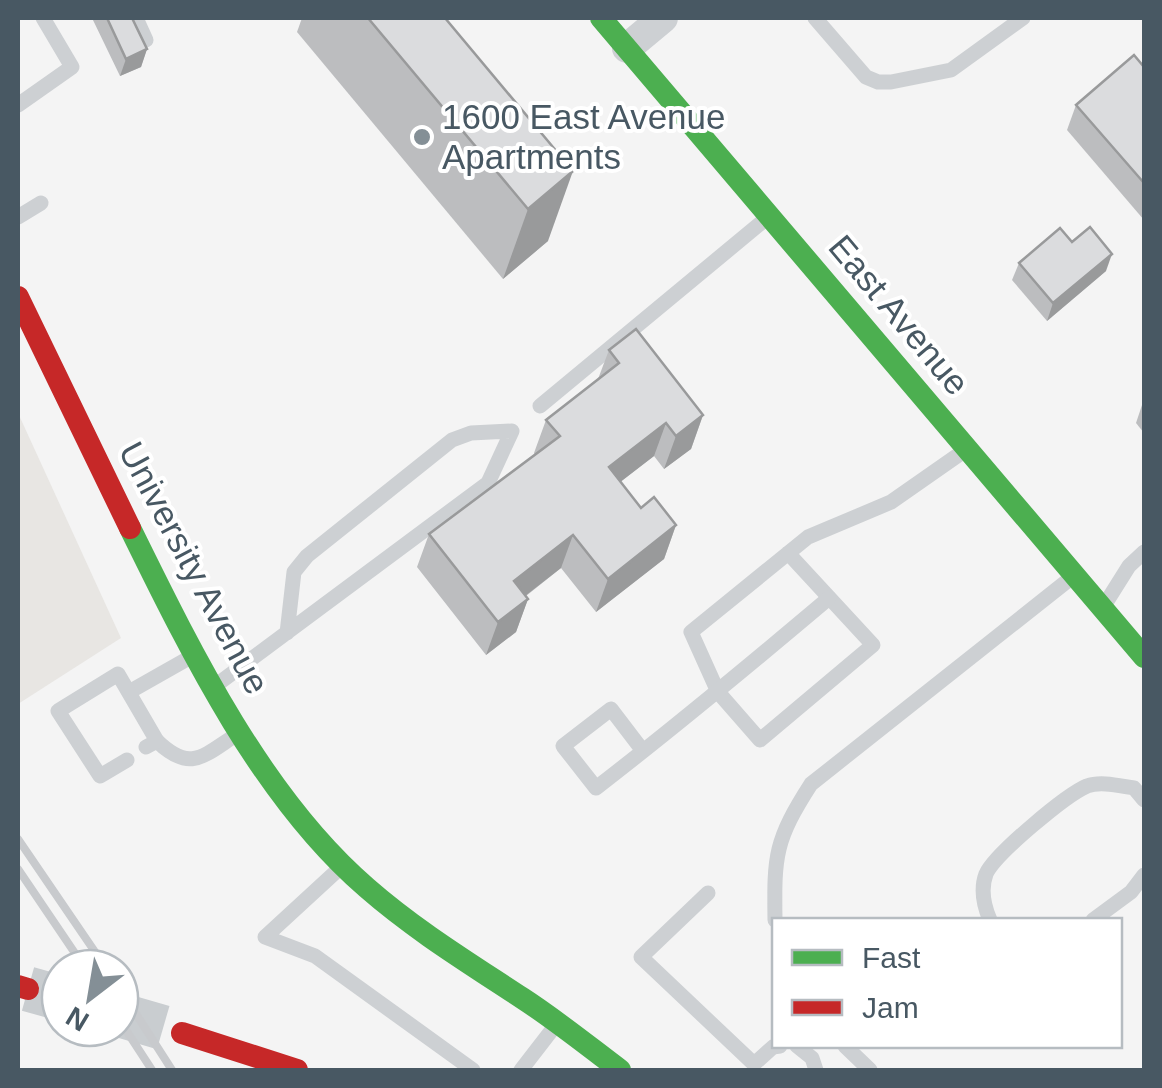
<svg xmlns="http://www.w3.org/2000/svg" width="1162" height="1088" font-family="Helvetica,sans-serif">
	<style>
		.commercial { fill: #e8e6e3 }
		.lines { fill: none; stroke-linecap: round; stroke-linejoin: round }
		.secondary-tunnel { stroke: #c9cdd0; stroke-width: 45; stroke-dasharray: 45 22; stroke-linecap: butt }
		.lane { stroke: #cdd0d3; stroke-width: 15 }
		.street { stroke: #cdd0d3; stroke-width: 30 }
		.fast { stroke: #4caf50; stroke-width: 22 }
		.jam { stroke: #c62828; stroke-width: 22 }
		.rail { stroke: #c8cacd; stroke-width: 8 }
		.wall { fill: #bcbdbf }
		.shaded-wall { fill: #999a9b }
		.building { fill: #dbdcde; stroke: #999a9b; stroke-width: 2.5 }
		.poi-dot { fill: #848f96; stroke: #fff; stroke-width: 4 }
		.labels { text-anchor: middle; stroke-width: 8; stroke-linejoin: round; paint-order: stroke }
		.poi-label { font-size: 35px; fill: #485863; stroke: #fff; text-anchor: start }
		.street-label { font-size: 35px; fill: #485863; stroke: #fff }
	</style>
	<rect width="100%" height="100%" fill="#f4f4f4"/>
	<polygon class="commercial" points="18,413 121,638 18,704"/>
	<g class="lines">
		<g class="secondary-tunnel">
			<polyline points="28,989 60,998"/>
			<polyline points="120,1015 182,1033"/>
		</g>
		<g class="lane">
			<polyline points="136,18 146,40"/>
			<polyline points="815,18 866,77 878,82 891,82 951,70 1023,18"/>
			<polyline points="18,105 72,67 43,18"/>
			<polyline points="18,217 41,203"/>
			<polyline points="540,406 762,222"/>
			<polyline points="788,553 873,645 760,740 718,692 691,632 808,537 891,502 964,451"/>
			<polyline points="1107,601 1129,566 1144,552"/>
			<polyline points="215,686 488,483 512,431 471,433 452,440 307,556 294,572 287,633"/>
			<polyline points="129,692 189,658"/>
			<path d="M157,741C191,774 204,755 239,733"/>
			<path d="M643,751L611,709L563,746L596,788C675,727 752,663 829,598"/>
			<polyline points="127,760 100,776 58,711 118,674 157,741 146,747"/>
			<polyline points="340,868 265,937 315,956 473,1070"/>
			<polyline points="708,893 641,957 754,1064 773,1047 780,1046"/>
			<path d="M775,920C774,855 775,840 811,784L1071,578"/>
			<path d="M990,920C984,906 980,890 986,874C995,854 1066,795 1087,786C1101,781 1120,786 1134,788L1144,800"/>
			<polyline points="1093,920 1131,892 1144,875"/>
			<polyline points="797,1046 812,1058 816,1070"/>
			<polyline points="845,1046 870,1070"/>
			<polyline points="521,1070 555,1026"/>
		</g>
		<polyline class="street" points="627,48 663,18"/>
		<g class="fast">
			<polyline points="601,18 1144,657"/>
			<path d="M130,528C190,650 262,798 367,888C415,930 469,963 522,998C556,1020 588,1046 620,1070"/>
		</g>
		<g class="jam">
			<polyline points="18,297 130,528"/>
			<polyline points="18,986 28,989"/>
			<polyline points="182,1033 297,1070"/>
		</g>
		<g class="rail">
			<polyline points="18,839 106,968"/>
			<polyline points="18,869 85,968"/>
			<polyline points="120,989 172,1070"/>
			<polyline points="120,1021 152,1070"/>
		</g>
	</g>
	<g class="wall">
		<polygon points="92,18 135,18 134,21 147,49 141,67 120,76"/>
		<polygon points="302,18 445,18 548,241 503,279 297,32"/>
		<polygon points="1144,67 1144,220 1067,130 1076,105"/>
		<polygon points="1072,242 1106,271 1047,321 1012,280 1019,263"/>
		<polygon points="609,350 703,415 691,449 664,469 654,456 620,482 641,508 676,525 664,559 596,612 561,568 526,596 528,599 516,632 486,655 417,567 429,534 535,455 534,453 546,420 598,379"/>
		<polygon points="1144,399 1144,433 1136,423"/>
	</g>
	<g class="shaded-wall">
		<polygon points="147,49 141,67 120,76 126,59"/>
		<polygon points="573,171 548,241 503,279 528,209"/>
		<polygon points="1112,254 1106,271 1047,321 1053,303"/>
		<polygon points="703,415 691,449 664,469 676,436"/>
		<polygon points="666,423 654,456 597,500 609,467"/>
		<polygon points="676,525 664,559 596,612 608,579"/>
		<polygon points="573,535 561,568 502,614 514,581"/>
		<polygon points="528,599 516,632 486,655 498,622"/>
	</g>
	<g class="building">
		<polygon points="107,18 132,18 147,49 126,59"/>
		<polygon points="368,18 445,18 573,171 528,209"/>
		<polygon points="1134,55 1144,67 1144,183 1076,105"/>
		<polygon points="1090,227 1112,254 1053,303 1019,263 1060,228 1072,242"/>
		<polygon points="636,329 703,415 676,436 666,423 609,467 641,508 654,497 676,525 608,579 573,535 514,581 528,599 498,622 429,534 560,436 546,420 619,363 609,350"/>
	</g>
	<circle class="poi-dot" cx="422" cy="137" r="10"/>
	<g class="labels">
		<g class="poi-label">
			<text x="442" y="129">1600 East Avenue<tspan x="442" dy="40">Apartments</tspan></text>
		</g>
		<g class="street-label">
			<text transform="translate(899 315) rotate(50)" y="12">East Avenue</text>
			<text transform="translate(194 568) rotate(62)" y="12">University Avenue</text>
		</g>
	</g>
	<rect width="1162" height="1088" fill="none" stroke="#485863" stroke-width="40"/>
	<rect x="772" y="918" width="350" height="130" fill="#ffffff" stroke="#b6bcc1" stroke-width="2.5"/>
	<rect x="792" y="950" width="50" height="15" fill="#4caf50" stroke="#b6bcc1" stroke-width="2.5"/>
	<text x="862" y="968" font-size="30" fill="#485863">Fast</text>
	<rect x="792" y="1000" width="50" height="15" fill="#c62828" stroke="#b6bcc1" stroke-width="2.5"/>
	<text x="862" y="1018" font-size="30" fill="#485863">Jam</text>
	<g transform="translate(90 998) rotate(211)"><circle r="48" fill="#ffffff" stroke="#b6bcc1" stroke-width="2.5"/>
	<path d="M0-8L18 38L0 25L-18 38Z" fill="#848f96"/>
	<text y="-15" font-size="28" font-weight="bold" text-anchor="middle" fill="#485863">N</text>
	</g>
</svg>
